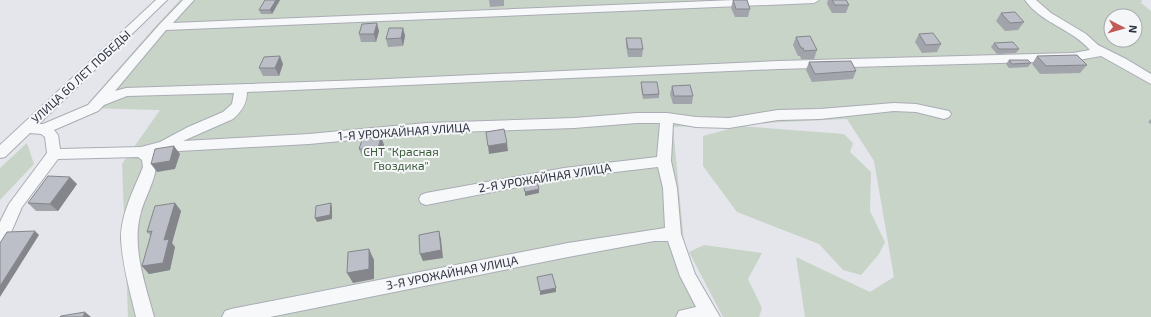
<svg xmlns="http://www.w3.org/2000/svg" width="1151" height="317" font-family="'Exo 2',sans-serif">
	<style>
		.green { fill: #c8d4c7; fill-rule: evenodd }
		.lines { fill: none; stroke-linecap: round; stroke-linejoin: round }
		.minor-casing { stroke: #aaacb5; stroke-width: 2 }
		.minor { fill: #f7f8fa; fill-rule: evenodd }
		.wall { fill: #a2a4ab }
		.shaded-wall { fill: #84868b }
		.building { fill: #bcbfc7; stroke: #84868b }
		.labels { text-anchor: middle; stroke-width: 4; stroke-linejoin: round; paint-order: stroke }
		.street-label { font-size: 12px; fill: #2e3242; stroke: #f5f6f8 }
		.park-label { font-size: 12px; fill: #3d5d3c; stroke: #f5f6f8 }
	</style>
	<rect width="100%" height="100%" fill="#e5e6eb"/>
	<g class="green">
		<path d="M180,0H1141L1143,2H1140L1151,11V317H805L796,257L870,292L894,277L874,161L847,119L673,127L685,253L717,317H128L122,164L160,110L84,108L153,29ZM1111,16H1135V40H1111Z"/>
		<polygon points="740,126 844,134 853,143 850,152 871,172 870,211 885,242 879,254 861,275 843,270 819,244 737,212 703,166 703,136"/>
		<polygon points="27,143 34,164 0,200 0,168"/>
		<polygon points="704,245 762,253 748,279 762,308 759,317 723,317 689,252"/>
	</g>
	<g class="lines">
		<g class="minor-casing">
			<path id="minor" d="M156,0H167L39,124H43L88,105L159,25L183,0H194L173,23L735,0H819L814,3L166,30L115,91L126,88L365,80L778,61L1073,53L1090,50C1072,29 1041,23 1025,0H1036L1051,13L1086,34L1098,45L1126,59L1151,74V84L1101,56L1073,61L778,69L247,92C247,104 241,112 233,119L183,141L309,134L426,123L574,118L637,113H667L696,117L729,118L778,110L820,109L894,103L916,104L949,111L951,114L949,117L944,119L916,112L894,111L820,119L778,120L729,128L696,127L673,123L671,161L677,188L681,234L695,274L720,317H676L679,311L696,307L680,276L668,241H654L568,257L270,317H222L225,311L231,309L568,243L665,228L663,188L658,167L564,178L426,205L421,203L419,199L421,195L426,193L564,168L657,157L660,123H637L574,128L426,133L309,144L161,152L153,154C163,168 145,196 141,212C131,246 145,283 154,317H136C130,291 122,264 121,238C121,214 134,189 143,167L142,160L138,157L58,159L22,207L6,244L0,245V222L9,204L47,153L45,137L41,134L30,133L5,157L0,158V145ZM234,93L232,104L223,112L188,127L160,142L141,147L60,149L58,135L54,130L98,111L104,105L127,96Z"/>
		</g>
		<use href="#minor" class="minor"/>
	</g>
	<g class="wall">
		<polygon points="280,0 272,14 261,14 259,10"/>
		<polygon points="489,0 504,0 504,6 490,7"/>
		<polygon points="733,0 750,9 748,17 735,17 731,8"/>
		<polygon points="828,0 846,0 849,5 846,13 832,13 827,4"/>
		<polygon points="1001,13 1024,22 1018,30 1005,31 996,21"/>
		<polygon points="403,28 405,36 403,46 388,47 386,39"/>
		<polygon points="379,31 376,42 361,42 359,34"/>
		<polygon points="919,34 941,44 937,52 922,53 915,42"/>
		<polygon points="796,37 817,50 814,59 801,59 800,56 798,56 793,45"/>
		<polygon points="626,38 643,49 642,57 628,57 626,46"/>
		<polygon points="994,43 1019,49 1016,53 997,54 991,47"/>
		<polygon points="1037,56 1087,65 1080,73 1040,74 1032,64"/>
		<polygon points="1009,60 1031,63 1028,67 1009,68 1006,64"/>
		<polygon points="809,62 856,71 853,79 812,82 806,70"/>
		<polygon points="283,64 279,76 263,76 259,68"/>
		<polygon points="641,82 659,94 659,98 643,99 641,87"/>
		<polygon points="672,86 693,96 692,104 673,104 670,94"/>
		<polygon points="1151,119 1151,124 1148,122"/>
		<polygon points="381,137 384,145 380,157 362,156 359,149"/>
		<polygon points="77,184 58,211 36,211 28,203"/>
		<polygon points="175,203 181,211 172,243 175,247 170,270 149,274 142,266 151,236 147,232"/>
	</g>
	<g class="shaded-wall">
		<polygon points="276,0 280,0 272,14 270,10"/>
		<polygon points="377,23 379,31 376,42 374,34"/>
		<polygon points="403,28 405,36 403,46 401,38"/>
		<polygon points="280,56 283,64 279,76 275,68"/>
		<polygon points="381,137 384,145 380,157 378,149"/>
		<polygon points="507,143 508,151 489,154 488,146"/>
		<polygon points="174,146 180,154 175,169 157,172 151,164"/>
		<polygon points="70,177 77,184 58,211 50,204"/>
		<polygon points="539,189 539,193 525,196 525,192"/>
		<polygon points="175,203 181,211 172,243 175,247 170,270 149,274 142,266"/>
		<polygon points="331,203 332,207 332,219 317,222 315,218"/>
		<polygon points="35,231 39,235 0,297 0,286"/>
		<polygon points="439,231 441,239 443,258 423,261 420,254"/>
		<polygon points="369,249 374,260 374,279 353,283 347,273"/>
		<polygon points="556,288 556,292 540,295 540,291"/>
		<polygon points="85,312 91,317 83,317"/>
	</g>
	<g class="building">
		<polygon points="265,0 276,0 270,10 259,10"/>
		<polygon points="733,0 747,0 750,9 736,9"/>
		<polygon points="832,0 846,0 849,5 835,5"/>
		<polygon points="1015,12 1024,22 1010,23 1001,13"/>
		<polygon points="377,23 374,34 359,34 362,24"/>
		<polygon points="389,28 403,28 401,38 386,39"/>
		<polygon points="933,33 941,44 926,45 919,34"/>
		<polygon points="810,36 817,50 804,51 803,48 801,48 796,37"/>
		<polygon points="626,38 641,38 643,49 628,49"/>
		<polygon points="1013,42 1019,49 999,49 994,43"/>
		<polygon points="1077,55 1087,65 1046,66 1037,56"/>
		<polygon points="280,56 275,68 259,68 264,57"/>
		<polygon points="1009,60 1028,60 1031,63 1012,64"/>
		<polygon points="851,61 856,71 815,74 809,62"/>
		<polygon points="641,82 657,82 659,94 643,95"/>
		<polygon points="690,85 693,96 674,96 672,86"/>
		<polygon points="504,129 507,143 488,146 486,132"/>
		<polygon points="363,137 381,137 378,149 359,149"/>
		<polygon points="174,146 170,161 151,164 155,149"/>
		<polygon points="48,176 70,177 50,204 28,203"/>
		<polygon points="537,181 539,189 525,192 523,183"/>
		<polygon points="175,203 164,240 169,239 163,263 142,266 152,231 147,232 155,206"/>
		<polygon points="331,203 330,215 315,218 316,206"/>
		<polygon points="35,231 0,286 0,243 7,232"/>
		<polygon points="439,231 441,250 420,254 419,235"/>
		<polygon points="369,249 369,269 347,273 348,252"/>
		<polygon points="552,274 556,288 540,291 537,277"/>
		<polygon points="85,312 83,317 60,317 61,316"/>
	</g>
	<g class="labels">
		<g class="street-label">
			<text transform="translate(81 77) rotate(-43)" y="4">УЛИЦА 60 ЛЕТ ПОБЕДЫ</text>
			<text transform="translate(404 132) rotate(-4)" y="4">1-Я УРОЖАЙНАЯ УЛИЦА</text>
			<text transform="translate(545 178) rotate(-9)" y="4">2-Я УРОЖАЙНАЯ УЛИЦА</text>
			<text transform="translate(452 273) rotate(-11)" y="4">3-Я УРОЖАЙНАЯ УЛИЦА</text>
		</g>
		<g class="park-label">
			<text x="401" y="156">СНТ "Красная<tspan x="401" dy="14">Гвоздика"</tspan></text>
		</g>
	</g>
	<g transform="translate(1123 28) rotate(96)"><circle r="19" fill="#f5f6f8" stroke="#a5a8af"/>
	<path d="M0-3L7 15L0 10L-7 15Z" fill="#c25a58"/>
	<text y="-6" font-size="11" font-weight="bold" text-anchor="middle" fill="#2e3242">N</text>
	</g>
</svg>
